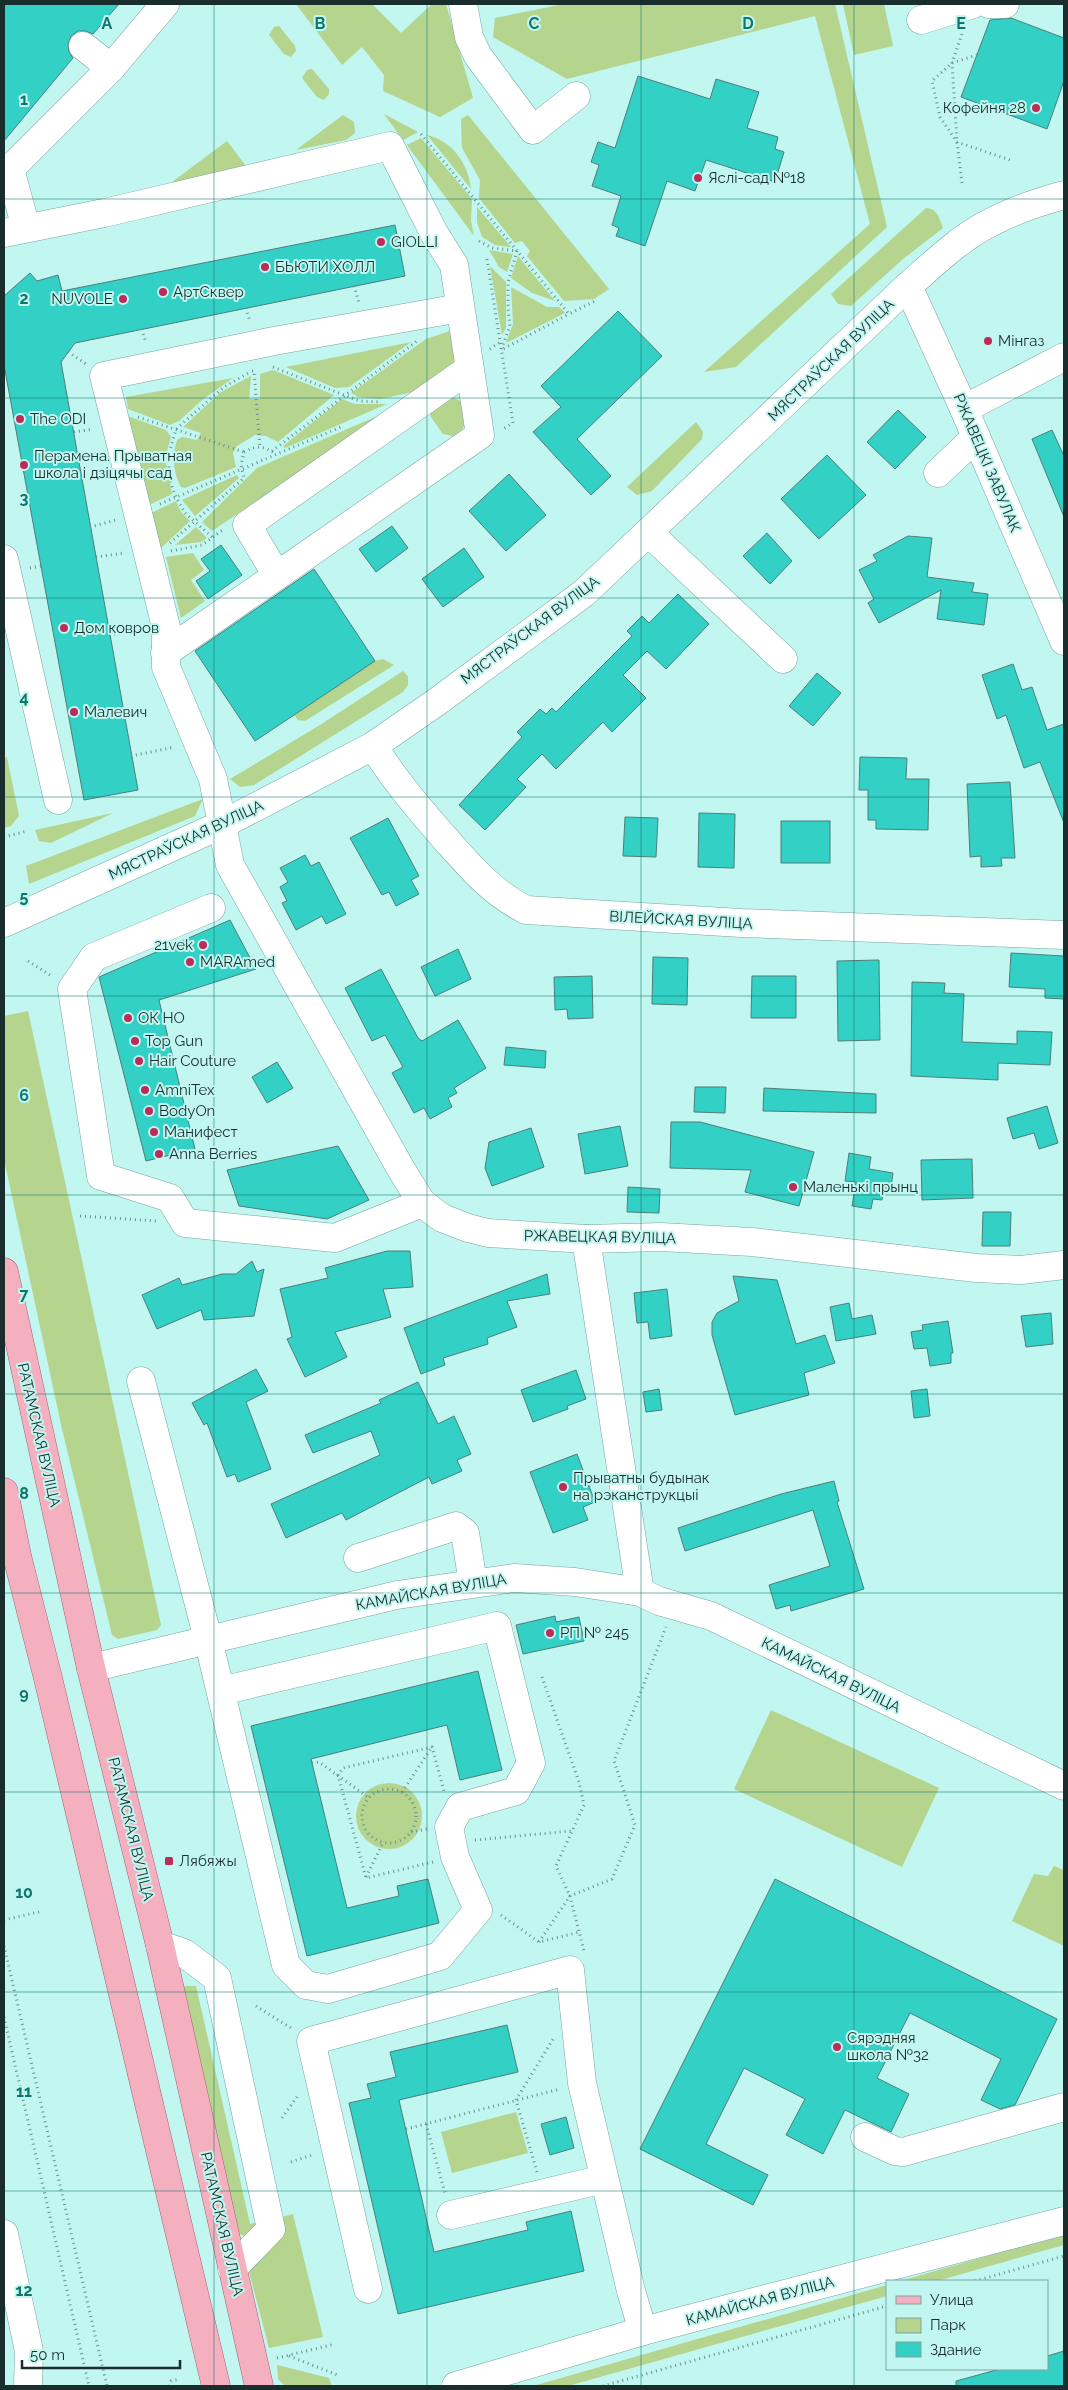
<svg xmlns="http://www.w3.org/2000/svg" width="1068" height="2390" font-family="Raleway,sans-serif">
	<style>
		.green { fill: #b5d48d }
		.building { fill: #32d0c5; stroke: #4e7f7a }
		.lines { fill: none; stroke-linecap: round; stroke-linejoin: round }
		.minor-casing { stroke: #74a6a1; stroke-width: 29 }
		.major-casing { stroke: #a36170; stroke-width: 29 }
		.path { stroke: #6c918d; stroke-width: 3; stroke-dasharray: 1 4; stroke-linecap: butt }
		.minor { stroke: #fff; stroke-width: 28 }
		.major { stroke: #f5b0bf; stroke-width: 28 }
		.grid { fill: none; stroke: #0f766e; stroke-width: 1; stroke-opacity: 0.55 }
		.poi-dot { fill: #bb2c59; stroke: #c2f6f0; stroke-width: 2 }
		.labels { text-anchor: middle; stroke-width: 4; stroke-linejoin: round; paint-order: stroke }
		.poi-label { font-size: 15px; fill: #192e2c; stroke: #c2f6f0; text-anchor: start }
		.street-label { font-size: 15px; fill: #192e2c; stroke: #c2f6f0 }
		.grid-label { font-size: 16px; text-anchor: middle; font-weight: bold; fill: #0f766e; stroke: #c2f6f0; stroke-width: 4; stroke-linejoin: round; paint-order: stroke }
	</style>
	<rect width="100%" height="100%" fill="#c2f6f0"/>
	<g class="green">
		<polygon points="296,4 372,4 401,33 432,4 446,4 473,98 440,117 383,91 384,75 362,47 342,65"/>
		<polygon points="564,4 835,4 887,227 736,367 704,372 870,224 815,16 567,79 493,37 495,18"/>
		<polygon points="843,4 884,4 893,46 854,55"/>
		<polygon points="279,26 295,46 296,51 291,57 284,54 269,35 274,27"/>
		<polygon points="312,69 329,89 329,94 324,100 317,97 302,78 307,70"/>
		<polygon points="384,114 418,132 403,140"/>
		<polygon points="343,115 354,122 355,133 346,140 296,150"/>
		<polygon points="468,115 609,289 594,299 564,301 527,256 530,251 522,241 515,243 479,198 480,180 462,148 461,119"/>
		<path d="M427,135C452,141 468,163 471,189Z"/>
		<polygon points="421,138 472,199 471,221 474,236 407,145"/>
		<polygon points="227,141 249,170 164,188"/>
		<polygon points="477,207 511,247 495,245 482,237 477,222"/>
		<path d="M926,208C938,209 939,218 943,228L903,259L851,306L838,304L831,294Z"/>
		<polygon points="489,250 513,254 507,272 499,267"/>
		<polygon points="518,256 555,301 532,293 511,278"/>
		<polygon points="490,266 506,282 506,328 502,335"/>
		<polygon points="511,287 547,307 559,307 565,313 506,343 513,324"/>
		<polygon points="450,331 455,360 452,367 418,391 380,399 358,397 351,393 426,339"/>
		<polygon points="411,342 349,387 335,388 286,367"/>
		<path d="M273,370L334,395L278,442L266,436L255,435L237,446L233,453L236,467L185,488L181,487C173,473 172,456 177,440L182,437L197,440L201,433L183,427L221,392L251,376L249,399H260V374Z"/>
		<polygon points="233,378 202,400 179,421 170,425 128,409 126,397"/>
		<path d="M451,397C476,405 473,424 453,436L443,434L431,417L429,408Z"/>
		<polygon points="342,399 355,404 387,404 285,448 283,446"/>
		<polygon points="382,414 381,418 212,531 202,522 257,468"/>
		<polygon points="128,416 166,430 171,437 165,458 172,494 147,506"/>
		<polygon points="696,422 703,432 702,439 652,491 637,495 627,487"/>
		<polygon points="237,475 239,478 195,516 182,500"/>
		<polygon points="176,501 181,512 190,521 161,548 156,547 149,514"/>
		<polygon points="196,527 207,538 201,542 175,545"/>
		<polygon points="193,553 204,570 191,580 205,601 181,618 166,557"/>
		<polygon points="383,659 394,665 305,721 298,720 294,715 375,661"/>
		<polygon points="403,671 408,676 408,685 403,692 254,785 240,787 230,779 320,725"/>
		<polygon points="7,757 19,816 11,826 4,828 4,758"/>
		<polygon points="203,799 195,816 29,884 26,866"/>
		<polygon points="113,813 51,843 39,841 35,830"/>
		<polygon points="28,1011 161,1625 157,1630 118,1639 112,1635 62,1429 4,1159 4,1016"/>
		<polygon points="771,1710 939,1788 902,1867 734,1789"/>
		<circle cx="389" cy="1816" r="33"/>
		<polygon points="1054,1866 1064,1870 1064,1946 1012,1921 1034,1874 1048,1876"/>
		<polygon points="184,1986 196,1986 250,2224 258,2222 260,2227 248,2236 241,2235 237,2228"/>
		<polygon points="516,2112 528,2153 452,2173 441,2132"/>
		<polygon points="293,2214 323,2337 269,2348 247,2264 278,2218"/>
		<polygon points="1064,2234 1064,2245 937,2281 900,2281"/>
		<polygon points="887,2285 887,2296 568,2386 533,2386"/>
		<polygon points="277,2365 329,2378 332,2386 285,2386 278,2379"/>
	</g>
	<g class="building">
		<polygon points="4,4 119,4 93,34 85,31 78,31 71,36 68,44 69,52 73,58 4,141"/>
		<polygon points="1011,18 1064,38 1064,81 1047,129 961,97 990,20"/>
		<polygon points="638,76 710,99 716,79 759,92 747,128 778,137 775,149 784,152 775,182 706,160 695,191 667,181 645,246 616,236 619,228 612,225 621,196 592,186 599,165 591,162 598,142 615,148"/>
		<polygon points="395,225 405,276 75,343 61,362 138,790 84,800 4,365 4,296 30,273 37,281 58,275 62,291"/>
		<polygon points="618,311 662,356 577,439 611,476 591,495 533,432 561,407 541,386"/>
		<polygon points="898,410 926,437 895,469 867,442"/>
		<polygon points="1052,430 1064,456 1064,517 1032,439"/>
		<polygon points="827,455 866,495 819,539 781,499"/>
		<polygon points="509,474 546,515 506,551 469,511"/>
		<polygon points="392,526 408,548 376,572 359,549"/>
		<polygon points="767,533 792,561 770,584 743,556"/>
		<polygon points="908,536 932,538 927,577 974,583 972,592 988,594 984,625 937,619 941,590 879,623 868,603 874,599 859,570 877,561 873,555"/>
		<polygon points="221,545 242,575 208,599 196,581 210,571 201,559"/>
		<polygon points="464,548 484,577 443,607 422,579"/>
		<polygon points="314,569 375,661 255,741 195,651"/>
		<polygon points="678,594 709,624 666,669 647,651 623,675 646,698 612,732 603,722 556,769 542,754 517,779 526,787 485,830 459,805 522,737 517,732 540,709 546,714 552,708 556,712 632,636 627,631 642,616 649,623"/>
		<polygon points="1013,664 1022,690 1032,687 1047,730 1064,724 1064,823 1040,762 1024,768 1006,715 997,719 982,675"/>
		<polygon points="817,673 841,693 813,726 789,706"/>
		<polygon points="860,757 907,758 906,779 929,779 928,830 876,829 876,820 868,820 868,790 859,790"/>
		<polygon points="1010,782 1015,858 1001,858 1002,866 981,867 981,856 970,857 967,784"/>
		<polygon points="699,813 735,814 734,868 698,867"/>
		<polygon points="625,817 658,818 656,857 623,856"/>
		<polygon points="388,818 419,876 411,880 419,894 396,906 389,892 382,895 350,838"/>
		<rect x="781" y="821" width="49" height="42"/>
		<polygon points="305,855 311,866 319,862 346,914 326,924 322,916 296,930 282,903 287,901 280,887 288,882 280,868"/>
		<polygon points="230,920 256,969 159,1000 195,1149 146,1161 99,977"/>
		<polygon points="458,949 471,979 435,996 421,967"/>
		<polygon points="1011,953 1064,956 1064,999 1045,998 1045,989 1009,987"/>
		<polygon points="653,957 688,958 687,1005 652,1004"/>
		<polygon points="879,960 880,1040 838,1041 837,961"/>
		<polygon points="381,969 418,1038 422,1041 458,1020 486,1068 454,1088 457,1093 448,1098 452,1107 430,1119 424,1108 414,1113 392,1073 403,1067 385,1035 372,1041 345,988"/>
		<polygon points="592,976 593,1018 568,1019 567,1009 555,1010 554,977"/>
		<polygon points="752,976 796,976 796,1018 751,1018"/>
		<polygon points="912,982 945,983 944,993 964,994 962,1042 1017,1044 1017,1031 1052,1032 1050,1065 998,1063 998,1080 911,1076"/>
		<polygon points="506,1047 546,1051 545,1068 504,1065"/>
		<polygon points="277,1062 293,1088 267,1103 252,1077"/>
		<polygon points="695,1087 726,1087 725,1113 694,1112"/>
		<polygon points="764,1088 876,1094 876,1113 763,1111"/>
		<polygon points="1047,1106 1058,1143 1039,1149 1034,1133 1013,1139 1007,1118"/>
		<polygon points="671,1122 700,1122 814,1152 799,1206 745,1192 751,1170 670,1168"/>
		<polygon points="620,1126 628,1166 585,1174 578,1134"/>
		<polygon points="531,1128 544,1167 492,1186 485,1168 489,1142"/>
		<polygon points="338,1146 369,1200 327,1219 239,1206 227,1170"/>
		<polygon points="849,1153 871,1157 869,1169 893,1173 891,1187 883,1190 882,1200 873,1199 871,1209 852,1206 856,1182 845,1181"/>
		<polygon points="972,1159 973,1198 922,1200 921,1160"/>
		<polygon points="628,1187 660,1189 659,1213 627,1212"/>
		<polygon points="983,1212 1011,1212 1010,1246 982,1246"/>
		<polygon points="387,1251 410,1251 413,1287 383,1289 391,1317 335,1332 347,1357 305,1377 287,1339 292,1337 280,1289 328,1278 325,1268"/>
		<polygon points="252,1261 257,1272 264,1269 254,1316 204,1320 201,1310 157,1329 142,1295 179,1278 182,1285 222,1274 236,1274"/>
		<polygon points="547,1274 550,1294 507,1301 517,1327 487,1338 488,1344 443,1358 445,1365 421,1374 404,1328"/>
		<polygon points="733,1276 777,1280 796,1344 825,1335 835,1363 804,1373 809,1395 735,1415 712,1335 712,1322 717,1313 739,1301"/>
		<polygon points="667,1289 672,1336 650,1339 648,1322 637,1323 634,1293"/>
		<polygon points="849,1303 852,1319 872,1315 876,1334 836,1341 830,1307"/>
		<polygon points="1051,1313 1053,1344 1026,1347 1021,1316"/>
		<polygon points="948,1321 953,1353 951,1353 951,1363 930,1366 927,1348 914,1349 911,1332 923,1330 922,1325"/>
		<polygon points="256,1369 268,1391 246,1402 271,1469 238,1482 235,1474 227,1477 207,1423 204,1425 192,1403"/>
		<polygon points="576,1370 586,1399 567,1406 568,1409 533,1422 521,1390"/>
		<polygon points="418,1382 438,1424 454,1416 471,1454 457,1460 462,1471 432,1484 429,1477 346,1520 342,1513 286,1538 271,1504 380,1455 371,1431 313,1453 305,1435 381,1403 379,1400"/>
		<polygon points="659,1389 662,1410 646,1412 643,1392"/>
		<polygon points="927,1389 930,1416 914,1418 911,1391"/>
		<polygon points="577,1454 595,1502 583,1507 588,1520 553,1533 530,1472"/>
		<polygon points="834,1481 839,1501 837,1502 864,1589 791,1611 790,1605 776,1609 769,1585 830,1566 813,1510 685,1551 678,1528 781,1494"/>
		<polygon points="555,1616 556,1622 579,1617 584,1641 523,1654 516,1625"/>
		<polygon points="478,1671 502,1770 460,1780 447,1725 311,1759 347,1908 399,1896 397,1886 428,1879 439,1923 307,1956 251,1726"/>
		<polygon points="775,1879 1057,2019 1015,2105 1000,2109 981,2100 1001,2059 910,2013 877,2078 909,2094 891,2132 845,2110 823,2154 786,2135 805,2099 744,2068 706,2144 768,2175 753,2205 640,2149"/>
		<polygon points="507,2025 518,2072 399,2100 434,2252 528,2230 526,2222 571,2211 584,2271 398,2314 349,2103 371,2098 367,2084 396,2077 390,2052"/>
		<polygon points="566,2117 574,2148 550,2155 541,2124"/>
		<polygon points="1064,2351 1064,2386 956,2386 956,2381 1000,2369 1047,2369 1047,2356"/>
	</g>
	<g class="lines">
		<g class="minor-casing">
			<g id="minor">
				<polyline points="463,4 469,37 478,56 533,130 576,96"/>
				<polyline points="989,4 1005,4"/>
				<polyline points="921,20 973,4"/>
				<polyline points="83,46 111,68"/>
				<polyline points="26,228 10,169 111,68 165,4"/>
				<polyline points="4,233 104,213 390,146 434,233 454,265 480,435 165,653"/>
				<polyline points="908,286 964,409 1064,641"/>
				<polyline points="460,308 274,341 104,376 166,627 166,667 213,779 230,865 401,1169 422,1203 442,1218 468,1228 488,1233 586,1239 661,1237 752,1242 976,1268 1021,1270 1064,1265"/>
				<polyline points="964,409 1064,357"/>
				<polyline points="938,473 976,437"/>
				<polyline points="649,533 783,659"/>
				<polyline points="4,559 58,800"/>
				<polyline points="277,576 247,525 469,369"/>
				<path d="M373,746C394,779 415,804 441,834C469,865 488,890 526,910L741,923L1064,935"/>
				<polyline points="211,908 94,957 72,989 101,1176 170,1198 185,1223 335,1238 422,1203"/>
				<path d="M4,923L223,824L373,746L438,701L584,593L908,286C924,272 940,257 957,244C988,219 1027,205 1064,195"/>
				<polyline points="586,1239 640,1592"/>
				<polyline points="141,1381 208,1639 286,1965 306,1985 328,1989 440,1956 478,1910 455,1857 449,1827 460,1807 516,1791 531,1763 497,1626 221,1691"/>
				<polyline points="358,1558 456,1526 465,1533 473,1583"/>
				<polyline points="91,1668 397,1595 514,1578 575,1582 640,1592 659,1601 711,1616 1064,1786"/>
				<polyline points="160,1945 184,1953 217,1978 271,2229 232,2269"/>
				<polyline points="865,2137 895,2151 903,2152 1064,2107"/>
				<polyline points="451,2215 604,2179"/>
				<polyline points="4,2234 29,2351 28,2386"/>
				<polyline points="368,2289 311,2041 570,1970 582,2083 631,2291 643,2331"/>
				<polyline points="456,2386 643,2331 1064,2221"/>
			</g>
		</g>
		<g class="major-casing">
			<g id="major">
				<polyline points="4,1272 91,1668 160,1945 259,2386"/>
				<polyline points="4,1492 17,1556 48,1678 216,2386"/>
			</g>
		</g>
		<g class="path">
			<polyline points="977,55 952,63 932,81 940,117 957,142 1010,160"/>
			<polyline points="421,134 569,314 595,301"/>
			<polyline points="962,183 957,142 952,63 963,31"/>
			<polyline points="479,241 492,248 517,251 508,282 508,309 510,326 501,350 569,314"/>
			<polyline points="487,259 513,423 503,429"/>
			<polyline points="354,286 359,303"/>
			<polyline points="246,308 250,322"/>
			<polyline points="142,329 146,343"/>
			<polyline points="490,349 500,342"/>
			<polyline points="68,352 86,364"/>
			<polyline points="273,367 359,401 380,402"/>
			<polyline points="252,371 254,371 260,447"/>
			<polyline points="138,417 244,452"/>
			<polyline points="74,432 93,429"/>
			<polyline points="272,451 417,341"/>
			<polyline points="160,504 343,426"/>
			<polyline points="90,527 116,520"/>
			<polyline points="212,537 185,513 176,497 171,484 168,458 176,429 224,387 250,372"/>
			<path d="M170,543L244,478L241,465L244,452C257,445 264,446 276,454"/>
			<polyline points="171,551 202,545 224,529"/>
			<polyline points="96,557 124,553"/>
			<polyline points="30,568 42,566"/>
			<polyline points="109,635 143,630"/>
			<polyline points="131,756 175,747"/>
			<polyline points="4,837 27,831"/>
			<polyline points="28,961 53,977"/>
			<polyline points="80,1216 157,1221"/>
			<polyline points="542,1677 579,1782 584,1805 556,1866 570,1896 584,1951"/>
			<polyline points="312,1763 319,1762 369,1798"/>
			<circle cx="389" cy="1816" r="27"/>
			<polyline points="402,1792 432,1747"/>
			<polyline points="411,1832 427,1829"/>
			<polyline points="475,1840 571,1831"/>
			<polyline points="433,1862 366,1878 338,1775 343,1768 432,1747 444,1791"/>
			<polyline points="366,1877 383,1843"/>
			<polyline points="501,1915 539,1942 580,1932"/>
			<polyline points="4,1920 43,1911"/>
			<polyline points="539,1942 570,1896 612,1879 635,1825 614,1761 666,1627"/>
			<polyline points="4,1946 107,2386"/>
			<polyline points="256,2006 291,2028"/>
			<polyline points="4,2017 89,2386"/>
			<polyline points="282,2118 299,2094"/>
			<polyline points="426,2124 445,2193"/>
			<polyline points="406,2129 560,2089"/>
			<polyline points="291,2162 312,2155"/>
			<polyline points="537,2172 516,2100 553,2039"/>
			<polyline points="975,2281 1064,2256"/>
			<polyline points="289,2356 340,2376"/>
			<polyline points="277,2358 335,2344"/>
			<polyline points="169,2386 171,2381 180,2379"/>
			<polyline points="603,2386 887,2306"/>
		</g>
		<use href="#minor" class="minor"/>
		<use href="#major" class="major"/>
	</g>
	<path class="grid" d="M214,4V2386M427,4V2386M641,4V2386M854,4V2386M4,199H1064M4,398H1064M4,598H1064M4,797H1064M4,996H1064M4,1195H1064M4,1394H1064M4,1593H1064M4,1792H1064M4,1992H1064M4,2191H1064"/>
	<g class="poi-dot">
		<circle cx="1036" cy="108" r="5"/>
		<circle cx="698" cy="178" r="5"/>
		<circle cx="381" cy="242" r="5"/>
		<circle cx="265" cy="267" r="5"/>
		<circle cx="163" cy="292" r="5"/>
		<circle cx="123" cy="299" r="5"/>
		<circle cx="988" cy="341" r="5"/>
		<circle cx="20" cy="419" r="5"/>
		<circle cx="24" cy="465" r="5"/>
		<circle cx="64" cy="628" r="5"/>
		<circle cx="74" cy="712" r="5"/>
		<circle cx="203" cy="945" r="5"/>
		<circle cx="190" cy="962" r="5"/>
		<circle cx="128" cy="1018" r="5"/>
		<circle cx="135" cy="1041" r="5"/>
		<circle cx="139" cy="1061" r="5"/>
		<circle cx="145" cy="1090" r="5"/>
		<circle cx="149" cy="1111" r="5"/>
		<circle cx="154" cy="1132" r="5"/>
		<circle cx="159" cy="1154" r="5"/>
		<circle cx="793" cy="1187" r="5"/>
		<circle cx="563" cy="1487" r="5"/>
		<circle cx="550" cy="1633" r="5"/>
		<rect x="164" y="1856" width="10" height="10" rx="2.5"/>
		<circle cx="837" cy="2047" r="5"/>
	</g>
	<g class="labels">
		<g class="poi-label">
			<text x="1026" y="113" text-anchor="end">Кофейня 28</text>
			<text x="708" y="183">Яслі-сад №18</text>
			<text x="391" y="247">GIOLLI</text>
			<text x="275" y="272">БЬЮТИ ХОЛЛ</text>
			<text x="173" y="297">АртСквер</text>
			<text x="113" y="304" text-anchor="end">NUVOLE</text>
			<text x="998" y="346">Мінгаз</text>
			<text x="30" y="424">The ODI</text>
			<text x="34" y="461">Перамена. Прыватная<tspan x="34" dy="17">школа і дзіцячы сад</tspan></text>
			<text x="74" y="633">Дом ковров</text>
			<text x="84" y="717">Малевич</text>
			<text x="193" y="950" text-anchor="end">21vek</text>
			<text x="200" y="967">MARAmed</text>
			<text x="138" y="1023">ОК НО</text>
			<text x="145" y="1046">Top Gun</text>
			<text x="149" y="1066">Hair Couture</text>
			<text x="155" y="1095">AmniTex</text>
			<text x="159" y="1116">BodyOn</text>
			<text x="164" y="1137">Манифест</text>
			<text x="169" y="1159">Anna Berries</text>
			<text x="803" y="1192">Маленькі прынц</text>
			<text x="573" y="1483">Прыватны будынак<tspan x="573" dy="17">на рэканструкцыі</tspan></text>
			<text x="560" y="1638">РП № 245</text>
			<text x="179" y="1866">Лябяжы</text>
			<text x="847" y="2043">Сярэдняя<tspan x="847" dy="17">школа №32</tspan></text>
		</g>
		<g class="street-label">
			<text transform="translate(831 360) rotate(-44)" y="5">МЯСТРАЎСКАЯ ВУЛІЦА</text>
			<text transform="translate(987 463) rotate(67)" y="5">РЖАВЕЦКІ ЗАВУЛАК</text>
			<text transform="translate(530 630) rotate(-37)" y="5">МЯСТРАЎСКАЯ ВУЛІЦА</text>
			<text transform="translate(186 840) rotate(-25)" y="5">МЯСТРАЎСКАЯ ВУЛІЦА</text>
			<text transform="translate(681 920) rotate(3)" y="5">ВІЛЕЙСКАЯ ВУЛІЦА</text>
			<text transform="translate(600 1237) rotate(1)" y="5">РЖАВЕЦКАЯ ВУЛІЦА</text>
			<text transform="translate(39 1435) rotate(77)" y="5">РАТАМСКАЯ ВУЛІЦА</text>
			<text transform="translate(431 1592) rotate(-10)" y="5">КАМАЙСКАЯ ВУЛІЦА</text>
			<text transform="translate(831 1675) rotate(26)" y="5">КАМАЙСКАЯ ВУЛІЦА</text>
			<text transform="translate(131 1829) rotate(76)" y="5">РАТАМСКАЯ ВУЛІЦА</text>
			<text transform="translate(222 2224) rotate(77)" y="5">РАТАМСКАЯ ВУЛІЦА</text>
			<text transform="translate(760 2301) rotate(-15)" y="5">КАМАЙСКАЯ ВУЛІЦА</text>
		</g>
	</g>
	<g class="grid-label">
		<text x="107" y="29">A</text>
		<text x="320" y="29">B</text>
		<text x="534" y="29">C</text>
		<text x="748" y="29">D</text>
		<text x="961" y="29">E</text>
		<text x="24" y="105">1</text>
		<text x="24" y="304">2</text>
		<text x="24" y="504">3</text>
		<text x="24" y="703">4</text>
		<text x="24" y="902">5</text>
		<text x="24" y="1101">6</text>
		<text x="24" y="1300">7</text>
		<text x="24" y="1499">8</text>
		<text x="24" y="1699">9</text>
		<text x="24" y="1898">10</text>
		<text x="24" y="2097">11</text>
		<text x="24" y="2296">12</text>
	</g>
	<rect width="1068" height="2390" fill="none" stroke="#192e2c" stroke-width="10"/>
	<rect x="886" y="2280" width="162" height="90" fill="#c2f6f0" stroke="#7ea6a2"/>
	<rect x="896" y="2296" width="25" height="8" fill="#f5b0bf" stroke="#7ea6a2"/>
	<text x="930" y="2305" font-size="15" fill="#192e2c">Улица</text>
	<rect x="896" y="2318" width="25" height="15" fill="#b5d48d" stroke="#7ea6a2"/>
	<text x="930" y="2330" font-size="15" fill="#192e2c">Парк</text>
	<rect x="896" y="2342" width="25" height="15" fill="#32d0c5" stroke="#7ea6a2"/>
	<text x="930" y="2355" font-size="15" fill="#192e2c">Здание</text>
	<path d="M22 2360v8h158v-8" fill="none" stroke="#192e2c" stroke-width="2.5"/>
	<text x="30" y="2360" font-size="15" fill="#192e2c" stroke="#c2f6f0" stroke-width="4" paint-order="stroke">50 m</text>
</svg>
